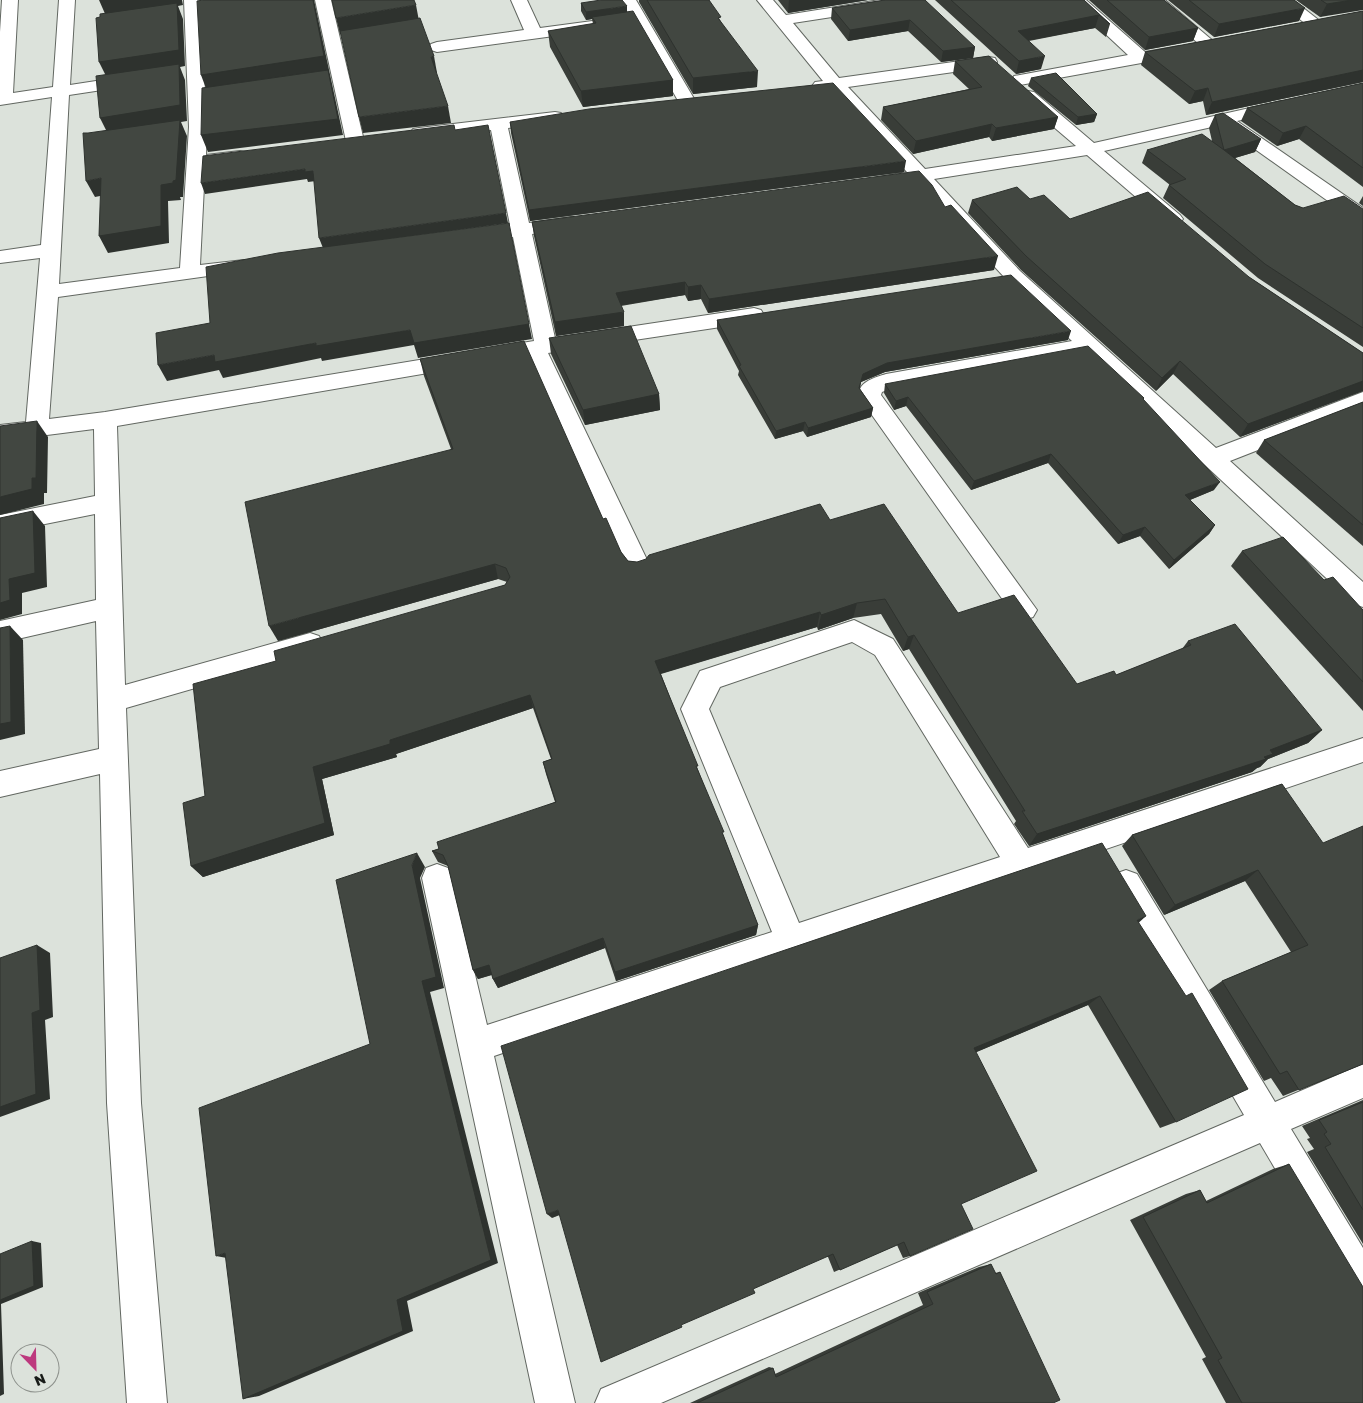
<svg xmlns="http://www.w3.org/2000/svg" width="1363" height="1403" font-family="'Golos Text',sans-serif">
	<style>
		.lines { fill: none; stroke-linecap: round; stroke-linejoin: round }
		.minor-casing { stroke: #626761; stroke-width: 2 }
		.minor { fill: #fff; fill-rule: evenodd }
		.wall { fill: #393d38 }
		.shaded-wall { fill: #2e322e }
		.building { fill: #424741; stroke: #2e322e }
	</style>
	<rect width="100%" height="100%" fill="#dce2db"/>
	<g class="lines">
		<g class="minor-casing">
			<g id="minor">
				<polygon points="2,0 18,0 13,93 53,87 59,0 75,0 70,85 135,75 141,76 143,80 141,84 135,85 69,95 59,284 180,268 189,127 184,0 200,0 207,127 206,155 240,151 246,152 249,156 246,160 205,166 200,265 244,260 251,262 254,266 251,270 58,297 49,419 105,412 534,341 513,237 475,242 468,240 465,236 468,232 510,225 491,130 419,138 413,137 410,133 413,129 419,128 555,112 561,113 564,117 561,121 555,122 508,128 529,223 571,217 578,219 581,223 578,227 532,234 555,338 754,308 761,310 764,315 761,320 754,322 548,353 650,566 646,573 637,576 628,573 624,566 528,356 117,426 125,685 310,633 319,636 323,644 319,652 310,655 126,708 141,1103 167,1403 127,1403 107,1103 100,774 0,797 0,771 99,749 96,621 0,643 0,621 96,600 95,514 0,533 0,515 95,496 94,429 0,441 0,425 26,422 40,258 0,263 0,251 41,245 52,97 0,105 0,32"/>
				<polygon points="315,0 331,0 364,141 361,145 355,146 349,145 346,141"/>
				<polygon points="511,0 527,0 540,28 630,16 620,0 636,0 696,102 693,106 687,107 681,106 635,25 437,52 431,50 429,47 431,44 437,42 524,30"/>
				<path d="M757,0H773L786,15L880,0H918L915,3L910,5L793,23L839,78L989,57L995,58L997,62L995,66L989,67L848,87L925,169L1076,146L1022,100L1019,96L1022,92L1028,91L1034,92L1094,143L1281,101L1287,102L1290,106L1287,110L1237,121L1363,208V223L1356,221L1221,125L1104,151L1180,215L1183,219L1180,223L1173,225L1166,223L1087,155L934,179L1020,271L1216,448L1363,392V409L1230,461L1363,582V607L1354,604L1085,353L890,389L882,392L881,395L1037,610L1033,617L1024,620L1015,617L862,401C852,384 873,378 886,374L1072,341L1006,279L916,182L886,187L879,185L877,181L879,177L907,172L831,90H815L812,86L815,82L823,81Z"/>
				<polygon points="1069,0 1086,0 1145,52 1180,46 1186,48 1188,51 1186,54 1180,56 1020,85 1014,84 1012,80 1014,76 1020,75 1128,55"/>
				<polygon points="1147,0 1165,0 1219,46 1217,49 1205,49"/>
				<polygon points="1275,0 1293,0 1325,25 1323,28 1311,28"/>
				<path d="M854,620L893,639L1028,848L1363,738V762L494,1056L575,1403H535L422,878L426,868L437,864L448,868L452,878L487,1025L772,932L681,709L700,671ZM852,642L875,655L1000,857L799,923L709,709L720,687Z"/>
				<polygon points="1126,870 1137,874 1275,1102 1363,1064 1363,1098 1291,1129 1363,1248 1363,1302 1350,1296 1260,1143 661,1403 595,1403 601,1389 1244,1115 1115,894 1111,884 1115,874"/>
			</g>
		</g>
		<use href="#minor" class="minor"/>
	</g>
	<g class="wall">
		<polygon points="639,0 709,0 757,87 693,94 639,2"/>
		<polygon points="778,0 868,0 788,13"/>
		<polygon points="885,0 975,47 973,58 941,62 908,31 848,41 831,19 832,8"/>
		<polygon points="935,0 1084,0 1110,24 1106,37 1095,28 1029,41 1041,69 1016,74"/>
		<polygon points="1089,0 1164,0 1198,28 1193,41 1145,50"/>
		<polygon points="1168,0 1294,0 1299,21 1214,37"/>
		<polygon points="1296,0 1363,0 1320,17"/>
		<polygon points="581,3 627,12 673,80 673,96 583,107 550,47 548,31 593,24 592,19 586,20 581,11"/>
		<polygon points="1363,11 1363,82 1206,115 1203,101 1189,104 1141,65 1145,52"/>
		<polygon points="955,61 1058,117 1054,129 992,141 989,137 913,154 881,120 883,107 969,89 953,74"/>
		<polygon points="1031,78 1097,114 1094,122 1076,125 1028,86"/>
		<polygon points="1363,83 1363,187 1299,139 1277,146 1241,121 1247,108"/>
		<polygon points="1215,115 1261,139 1255,152 1235,158 1295,205 1303,208 1363,209 1363,347 1258,278 1163,198 1169,185 1170,185 1142,163 1147,150 1212,141 1209,128"/>
		<polygon points="510,122 904,172 530,221 511,133"/>
		<polygon points="1363,196 1363,206 1359,203"/>
		<polygon points="1030,199 1070,219 1249,277 1363,353 1363,391 1240,437 1173,374 1156,391 1021,270 968,213 972,200"/>
		<polygon points="945,207 994,270 708,313 701,299 688,301 685,295 621,306 624,326 556,336 534,236 532,222"/>
		<polygon points="717,320 1068,340 885,372 861,382 860,389 873,408 871,417 807,437 803,431 775,439 738,375 739,371 717,329"/>
		<polygon points="549,338 659,394 660,410 585,425 551,354"/>
		<polygon points="420,359 603,519 621,552 628,561 637,562 830,520 958,613 1077,684 1116,675 1182,649 1188,641 1322,730 1308,743 1268,759 1260,767 1257,768 1252,772 1029,846 1014,824 1016,821 909,649 903,651 881,614 853,618 818,630 817,627 661,674 758,925 756,935 616,981 605,948 498,988 493,979 492,975 478,979 473,970 448,866 438,862 432,851 555,802 546,774 543,762 551,759 533,708 396,754 397,757 322,779 334,835 203,877 191,866 205,796 276,661 505,585 507,582 498,579 278,641 451,449 424,376"/>
		<polygon points="885,384 1143,400 1214,490 1190,500 1215,525 1209,534 1169,569 1140,536 1118,544 1048,463 971,490 906,406 894,410 884,393"/>
		<polygon points="1363,402 1363,546 1256,453 1264,440"/>
		<polygon points="1242,551 1324,580 1363,610 1363,711 1231,566"/>
		<polygon points="1282,784 1363,1064 1283,1096 1271,1078 1264,1081 1209,990 1222,981 1291,952 1245,881 1164,915 1122,846 1132,835"/>
		<polygon points="1146,916 1138,922 1176,1122 1160,1128 1088,1005 976,1052 961,1204 910,1256 903,1258 897,1245 834,1272 828,1257 559,1215 552,1218"/>
		<polygon points="1363,1100 1363,1244 1307,1152 1314,1149 1307,1139 1310,1138 1302,1126"/>
		<polygon points="1289,1164 1363,1403 1226,1403 1202,1359 1206,1357 1130,1220 1186,1194 1200,1190 1206,1201 1273,1169"/>
		<polygon points="991,1264 995,1273 1000,1272 1053,1403 690,1403 769,1367 773,1368 775,1374 923,1305 918,1293 979,1267"/>
	</g>
	<g class="shaded-wall">
		<polygon points="99,0 182,0 183,5 178,6 183,19 185,66 180,67 185,80 187,121 181,122 187,136 183,197 180,197 181,200 168,201 169,243 108,253 99,236 108,134 100,118 107,78 99,62 106,16"/>
		<polygon points="313,0 314,0 343,135 208,152 201,135 207,91 201,75"/>
		<polygon points="789,0 868,0 788,13"/>
		<polygon points="1352,0 1363,0 1363,10 1320,17 1327,4"/>
		<polygon points="416,5 419,21 340,34 336,18"/>
		<polygon points="627,6 627,15 592,17 592,19 586,20 586,12"/>
		<polygon points="1305,8 1299,21 1214,37 1219,24"/>
		<polygon points="1099,15 1095,28 1015,43 1018,31"/>
		<polygon points="910,20 908,31 848,41 850,30"/>
		<polygon points="1198,28 1193,41 1145,50 1149,37"/>
		<polygon points="975,47 973,58 941,62 943,51"/>
		<polygon points="434,56 437,73 434,73 431,57"/>
		<polygon points="1045,56 1041,69 1016,74 1019,61"/>
		<polygon points="1363,70 1363,82 1206,115 1212,102"/>
		<polygon points="758,71 757,87 693,94 693,78"/>
		<polygon points="673,80 673,96 583,107 581,91"/>
		<polygon points="1208,88 1203,101 1189,104 1195,91"/>
		<polygon points="448,106 451,123 363,133 359,117"/>
		<polygon points="1097,114 1094,122 1076,125 1078,117"/>
		<polygon points="1058,117 1054,129 992,141 996,128"/>
		<polygon points="992,124 989,137 913,154 916,141"/>
		<polygon points="1306,126 1299,139 1277,146 1283,133"/>
		<polygon points="1261,139 1255,152 1218,163 1224,150"/>
		<polygon points="906,161 904,172 530,221 529,210"/>
		<polygon points="305,169 313,171 316,181 308,182 307,179 205,194 201,183"/>
		<polygon points="101,178 110,194 95,197 86,181"/>
		<polygon points="506,213 508,223 323,248 319,238"/>
		<polygon points="998,256 994,270 708,313 709,299"/>
		<polygon points="685,282 685,295 616,306 616,293"/>
		<polygon points="701,285 701,299 688,301 688,287"/>
		<polygon points="624,312 624,326 556,336 555,322"/>
		<polygon points="529,324 532,339 418,358 414,345 322,361 321,358 223,378 219,370 167,381 158,365 214,355 316,343 410,330"/>
		<polygon points="1071,331 1068,340 885,372 861,382 857,397 863,374 887,363"/>
		<polygon points="1180,361 1173,374 1156,391 1162,378"/>
		<polygon points="1363,381 1363,391 1240,437 1248,424"/>
		<polygon points="659,394 660,410 585,425 583,410"/>
		<polygon points="908,397 906,406 894,410 896,401"/>
		<polygon points="873,408 871,417 807,437 808,428"/>
		<polygon points="37,421 48,437 47,493 44,493 44,504 0,515 0,497 32,478"/>
		<polygon points="805,422 803,431 775,439 776,431"/>
		<polygon points="1051,454 1048,463 971,490 974,481"/>
		<polygon points="1220,482 1214,490 1180,504 1185,495"/>
		<polygon points="33,511 45,526 47,587 22,593 22,614 0,620 0,603 9,579"/>
		<polygon points="1215,525 1209,534 1169,569 1174,560"/>
		<polygon points="1145,527 1140,536 1118,544 1123,535"/>
		<polygon points="495,564 498,579 278,641 269,626"/>
		<polygon points="857,603 853,618 818,630 821,615"/>
		<polygon points="820,612 817,627 656,675 655,661"/>
		<polygon points="10,626 23,640 25,734 0,740 0,724"/>
		<polygon points="914,635 909,649 903,651 908,637"/>
		<polygon points="530,695 533,708 396,754 397,757 322,779 334,835 203,877 191,866 313,767 390,740"/>
		<polygon points="1322,730 1308,743 1268,759 1260,767 1257,768 1252,772 1029,846 1037,834"/>
		<polygon points="417,853 425,867 420,878 444,988 430,992 498,1263 407,1301 413,1331 259,1396 243,1399 397,1300 422,981 412,865"/>
		<polygon points="1258,870 1245,881 1164,915 1175,905"/>
		<polygon points="1146,916 1133,928 1137,920"/>
		<polygon points="758,925 756,935 616,981 615,972"/>
		<polygon points="603,938 605,948 498,988 493,979"/>
		<polygon points="37,945 50,953 53,1017 45,1020 50,1099 0,1117 0,1107"/>
		<polygon points="489,965 494,974 478,979 473,970"/>
		<polygon points="1100,996 1088,1005 965,1057 974,1048"/>
		<polygon points="558,1210 562,1214 552,1218 547,1214"/>
		<polygon points="32,1241 41,1243 43,1287 1,1304 4,1394 0,1396 0,1300"/>
		<polygon points="225,1253 232,1259 216,1256"/>
	</g>
	<g class="building">
		<polygon points="203,0 313,0 324,56 201,75 197,1"/>
		<polygon points="332,0 414,0 416,5 336,18"/>
		<polygon points="601,0 622,0 627,6 586,12 581,3"/>
		<polygon points="647,0 709,0 721,17 718,18 758,71 693,78"/>
		<polygon points="885,0 925,0 975,47 943,51 910,20 850,30 832,8"/>
		<polygon points="951,0 1084,0 1110,24 1099,15 1018,31 1045,56 1019,61"/>
		<polygon points="1107,0 1164,0 1198,28 1149,37"/>
		<polygon points="1189,0 1294,0 1305,8 1219,24"/>
		<polygon points="1321,0 1352,0 1327,4"/>
		<polygon points="177,3 179,50 99,62 96,18 100,17 100,14"/>
		<polygon points="633,11 673,80 581,91 548,31 596,23 592,17"/>
		<polygon points="1363,11 1363,70 1212,102 1208,88 1195,91 1145,52"/>
		<polygon points="420,18 434,56 431,57 448,106 359,117 340,31"/>
		<polygon points="989,56 1058,117 996,128 992,124 916,141 883,107 982,87 955,61"/>
		<polygon points="179,64 180,105 100,118 96,76"/>
		<polygon points="328,70 338,119 201,135 202,88"/>
		<polygon points="1056,73 1097,114 1078,117 1031,78"/>
		<polygon points="833,83 906,161 529,210 510,122 589,109"/>
		<polygon points="1363,83 1363,168 1306,126 1283,133 1247,108"/>
		<polygon points="1223,113 1261,139 1224,150 1295,205 1303,208 1344,196 1363,209 1363,328 1265,264 1169,185 1186,179 1147,150 1202,134 1224,150 1215,115"/>
		<polygon points="180,120 176,180 173,181 173,183 161,185 161,226 99,236 101,178 86,181 83,133 88,133"/>
		<polygon points="454,125 455,130 488,125 506,213 319,238 313,171 305,172 305,169 201,183 203,156"/>
		<polygon points="919,171 932,185 945,207 951,205 998,256 709,299 701,285 688,287 685,282 616,293 624,312 555,322 532,222"/>
		<polygon points="1017,187 1030,199 1044,195 1070,219 1148,192 1249,277 1363,353 1363,381 1248,424 1180,361 1162,378 1026,256 972,200"/>
		<polygon points="509,223 529,324 414,343 410,330 316,346 316,343 215,362 214,355 158,365 156,333 210,323 206,267 278,253"/>
		<polygon points="1011,275 1071,331 887,363 863,374 859,388 873,408 808,428 805,422 776,431 739,366 741,365 717,320"/>
		<polygon points="631,326 659,394 583,410 549,338"/>
		<polygon points="524,341 603,519 606,518 621,552 628,561 637,562 646,559 649,555 820,504 830,520 884,504 958,613 1014,595 1077,684 1114,671 1116,675 1191,645 1188,641 1235,624 1322,730 1270,750 1273,754 1264,757 1266,759 1037,834 1022,811 1025,811 914,635 908,637 885,599 857,603 821,615 820,612 655,661 698,766 696,766 724,832 722,832 758,925 615,972 603,938 493,979 489,965 473,970 448,866 443,855 432,851 439,849 437,842 556,802 543,762 552,759 530,695 390,740 390,744 313,767 325,823 191,866 183,803 205,796 193,684 276,661 274,651 505,585 510,577 506,568 495,564 269,626 245,502 453,449 420,359"/>
		<polygon points="1088,346 1144,398 1143,399 1220,482 1185,495 1215,525 1174,560 1145,527 1123,535 1051,454 974,481 908,397 896,401 885,384"/>
		<polygon points="1363,402 1363,525 1264,440"/>
		<polygon points="37,421 36,478 32,478 32,489 0,497 0,426"/>
		<polygon points="33,511 35,573 9,579 10,600 0,603 0,518"/>
		<polygon points="1283,537 1324,580 1333,577 1363,610 1363,682 1242,551"/>
		<polygon points="10,626 11,722 0,724 0,628"/>
		<polygon points="1282,784 1323,843 1363,826 1363,1064 1299,1090 1287,1071 1280,1074 1222,981 1308,945 1258,870 1175,905 1132,835"/>
		<polygon points="1102,843 1146,916 1137,920 1186,996 1192,993 1248,1089 1176,1122 1100,996 974,1048 1037,1171 961,1204 973,1229 910,1256 904,1242 840,1270 833,1254 753,1289 755,1293 681,1325 682,1327 601,1362 558,1210 547,1214 501,1046"/>
		<polygon points="417,853 412,865 436,977 422,981 491,1260 397,1300 403,1331 243,1399 225,1253 216,1256 199,1108 370,1044 336,880"/>
		<polygon points="37,945 40,1010 32,1013 36,1094 0,1107 0,958"/>
		<polygon points="1363,1102 1363,1210 1325,1147 1331,1144 1324,1134 1327,1132 1319,1120"/>
		<polygon points="1289,1164 1363,1287 1363,1403 1242,1403 1218,1360 1222,1358 1143,1217 1200,1190 1207,1203"/>
		<polygon points="32,1241 34,1286 0,1300 0,1254"/>
		<polygon points="991,1264 996,1274 1000,1272 1060,1400 1053,1403 697,1403 773,1368 776,1377 933,1304 927,1292"/>
	</g>
	<g transform="translate(35 1368) rotate(157)"><circle r="24" fill="#dce2db" stroke="#8e928d"/>
	<path d="M0-4L9 19L0 12L-9 19Z" fill="#bd397e"/>
	<text y="-8" font-size="14" font-weight="bold" text-anchor="middle" fill="#181b18">N</text>
	</g>
</svg>
